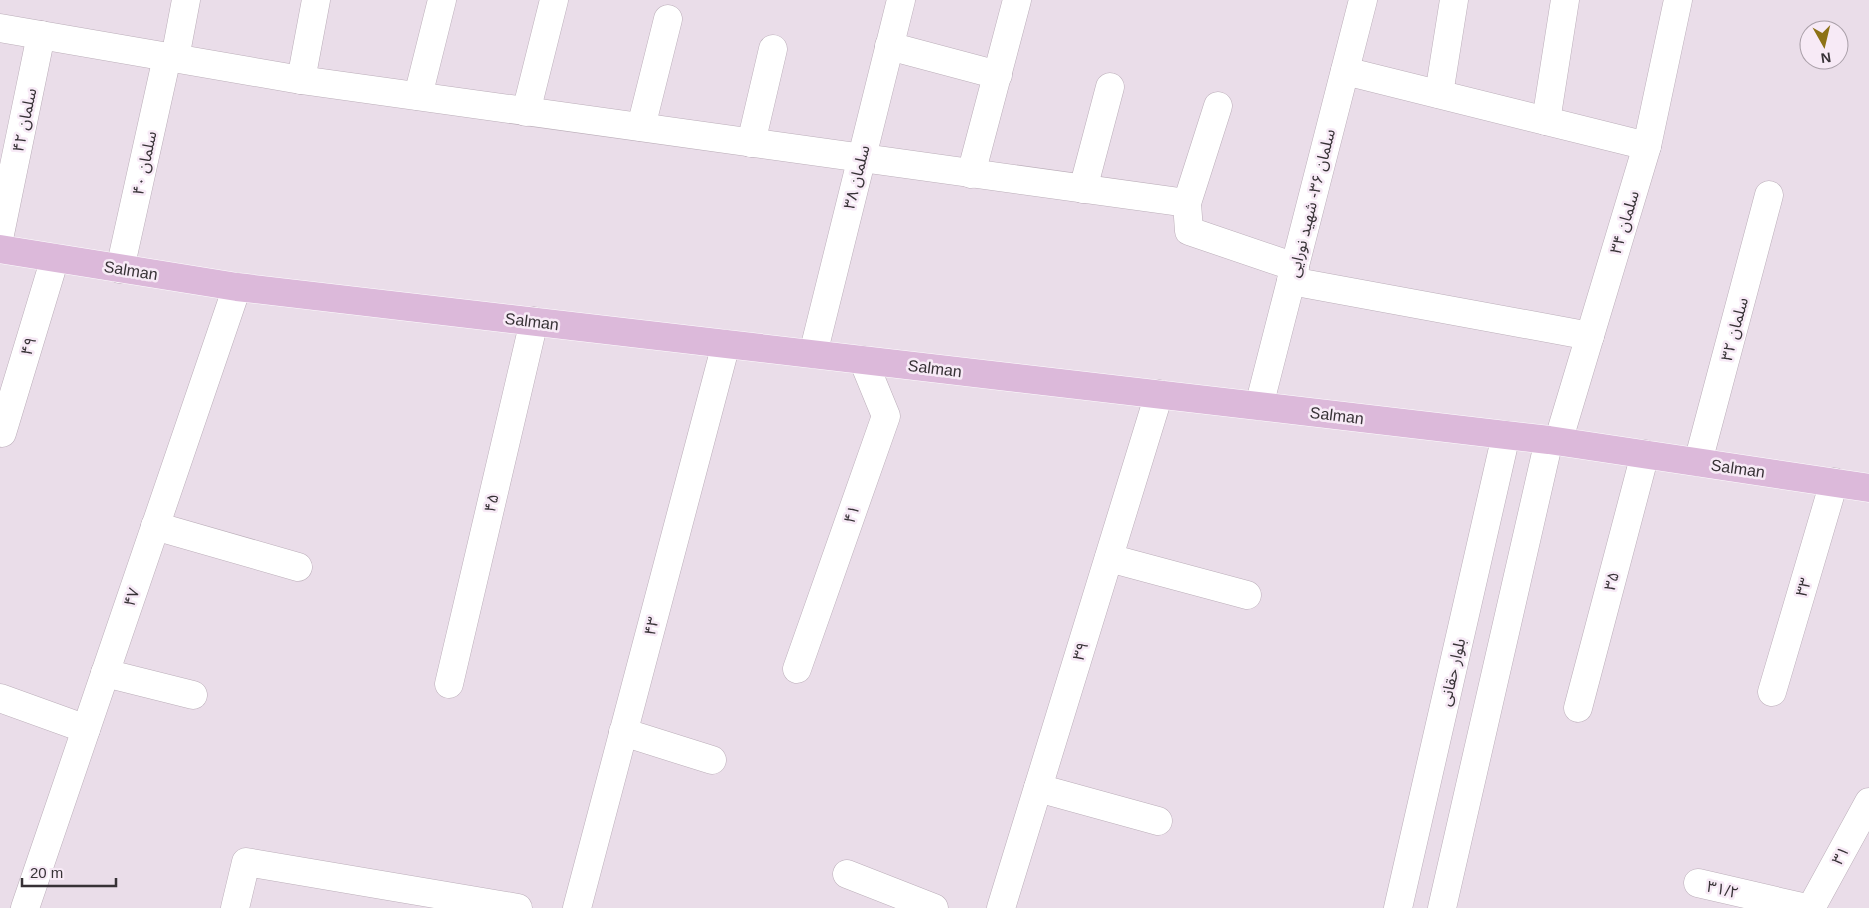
<svg xmlns="http://www.w3.org/2000/svg" width="1869" height="908" font-family="Arial,'Noto Sans Arabic',sans-serif">
	<style>
		.lines { fill: none; stroke-linecap: round; stroke-linejoin: round }
		.minor-casing { stroke: #bbaeb9; stroke-width: 29 }
		.major-casing { stroke: #fff; stroke-width: 29 }
		.minor { stroke: #fff; stroke-width: 28 }
		.major { stroke: #dcb9da; stroke-width: 28 }
		.labels { text-anchor: middle; stroke-width: 5; stroke-linejoin: round; paint-order: stroke }
		.street-label { font-size: 16px; fill: #373236; stroke: #f7eaf6 }
	</style>
	<rect width="100%" height="100%" fill="#eadde9"/>
	<g class="lines">
		<g class="minor-casing">
			<g id="minor">
				<polyline points="0,28 301,80 1187,203 1189,231 1295,267"/>
				<polyline points="889,46 998,75"/>
				<polyline points="175,58 186,0"/>
				<polyline points="1345,71 1647,146"/>
				<polyline points="301,80 316,0"/>
				<polyline points="1439,94 1454,0"/>
				<polyline points="418,96 442,0"/>
				<polyline points="526,112 554,0"/>
				<polyline points="1546,121 1565,0"/>
				<polyline points="641,127 668,19"/>
				<polyline points="751,143 773,49"/>
				<polyline points="971,174 1017,0"/>
				<polyline points="1083,189 1110,87"/>
				<polyline points="1187,203 1218,106"/>
				<polyline points="0,234 41,35"/>
				<polyline points="120,269 167,57"/>
				<polyline points="1291,281 1590,336"/>
				<polyline points="813,354 901,0"/>
				<polyline points="1259,406 1363,0"/>
				<polyline points="2,433 55,258"/>
				<polyline points="1558,442 1647,146 1678,0"/>
				<polyline points="1698,462 1769,195"/>
				<polyline points="155,526 298,567"/>
				<polyline points="1109,558 1247,595"/>
				<polyline points="797,669 886,416 863,360"/>
				<polyline points="105,673 193,695"/>
				<polyline points="449,684 534,321"/>
				<polyline points="1772,692 1834,482"/>
				<polyline points="0,698 86,729"/>
				<polyline points="1578,708 1645,454"/>
				<polyline points="623,732 712,760"/>
				<polyline points="1038,788 1158,821"/>
				<polyline points="847,874 934,908"/>
				<polyline points="1698,883 1806,908"/>
				<polyline points="25,908 237,287"/>
				<polyline points="235,908 246,862 518,908"/>
				<polyline points="577,908 726,344"/>
				<polyline points="1001,908 1159,394"/>
				<polyline points="1398,908 1506,435"/>
				<polyline points="1442,908 1549,440"/>
				<polyline points="1811,908 1869,802"/>
			</g>
		</g>
		<g class="major-casing">
			<polyline id="major" points="0,249 237,287 1549,440 1869,488"/>
		</g>
		<use href="#minor" class="minor"/>
		<use href="#major" class="major"/>
	</g>
	<g class="labels">
		<g class="street-label">
			<text transform="translate(24 120) rotate(-78)" y="6">سلمان ۴۲</text>
			<text transform="translate(144 163) rotate(-78)" y="6">سلمان ۴۰</text>
			<text transform="translate(856 177) rotate(-76)" y="6">سلمان ۳۸</text>
			<text transform="translate(1311 203) rotate(-76)" y="6">سلمان ۳۶- شهید نورایی</text>
			<text transform="translate(1624 222) rotate(-73)" y="6">سلمان ۳۴</text>
			<text transform="translate(131 270) rotate(9)" y="6">Salman</text>
			<text transform="translate(532 321) rotate(7)" y="6">Salman</text>
			<text transform="translate(1734 329) rotate(-75)" y="6">سلمان ۳۲</text>
			<text transform="translate(28 346) rotate(-73)" y="6">۴۹</text>
			<text transform="translate(935 368) rotate(7)" y="6">Salman</text>
			<text transform="translate(1337 415) rotate(7)" y="6">Salman</text>
			<text transform="translate(1738 468) rotate(8)" y="6">Salman</text>
			<text transform="translate(491 503) rotate(-77)" y="6">۴۵</text>
			<text transform="translate(851 514) rotate(-71)" y="6">۴۱</text>
			<text transform="translate(1611 581) rotate(-75)" y="6">۳۵</text>
			<text transform="translate(1803 587) rotate(-73)" y="6">۳۳</text>
			<text transform="translate(131 597) rotate(-71)" y="6">۴۷</text>
			<text transform="translate(651 626) rotate(-75)" y="6">۴۳</text>
			<text transform="translate(1080 651) rotate(-73)" y="6">۳۹</text>
			<text transform="translate(1452 672) rotate(-77)" y="6">بلوار حقانی</text>
			<text transform="translate(1840 855) rotate(-61)" y="6">۳۱</text>
			<text transform="translate(1723 889) rotate(13)" y="6">۳۱/۲</text>
		</g>
	</g>
	<g transform="translate(1824 45) rotate(172)"><circle r="24" fill="#f7eaf6" stroke="#aaa0a9"/>
	<path d="M0-4L9 19L0 12L-9 19Z" fill="#8d7216"/>
	<text y="-8" font-size="14" font-weight="bold" text-anchor="middle" fill="#373236">N</text>
	</g>
	<path d="M22 878v8h94v-8" fill="none" stroke="#373236" stroke-width="2.5"/>
	<text x="30" y="878" font-size="15" fill="#373236" stroke="#f7eaf6" stroke-width="4" paint-order="stroke">20 m</text>
</svg>
